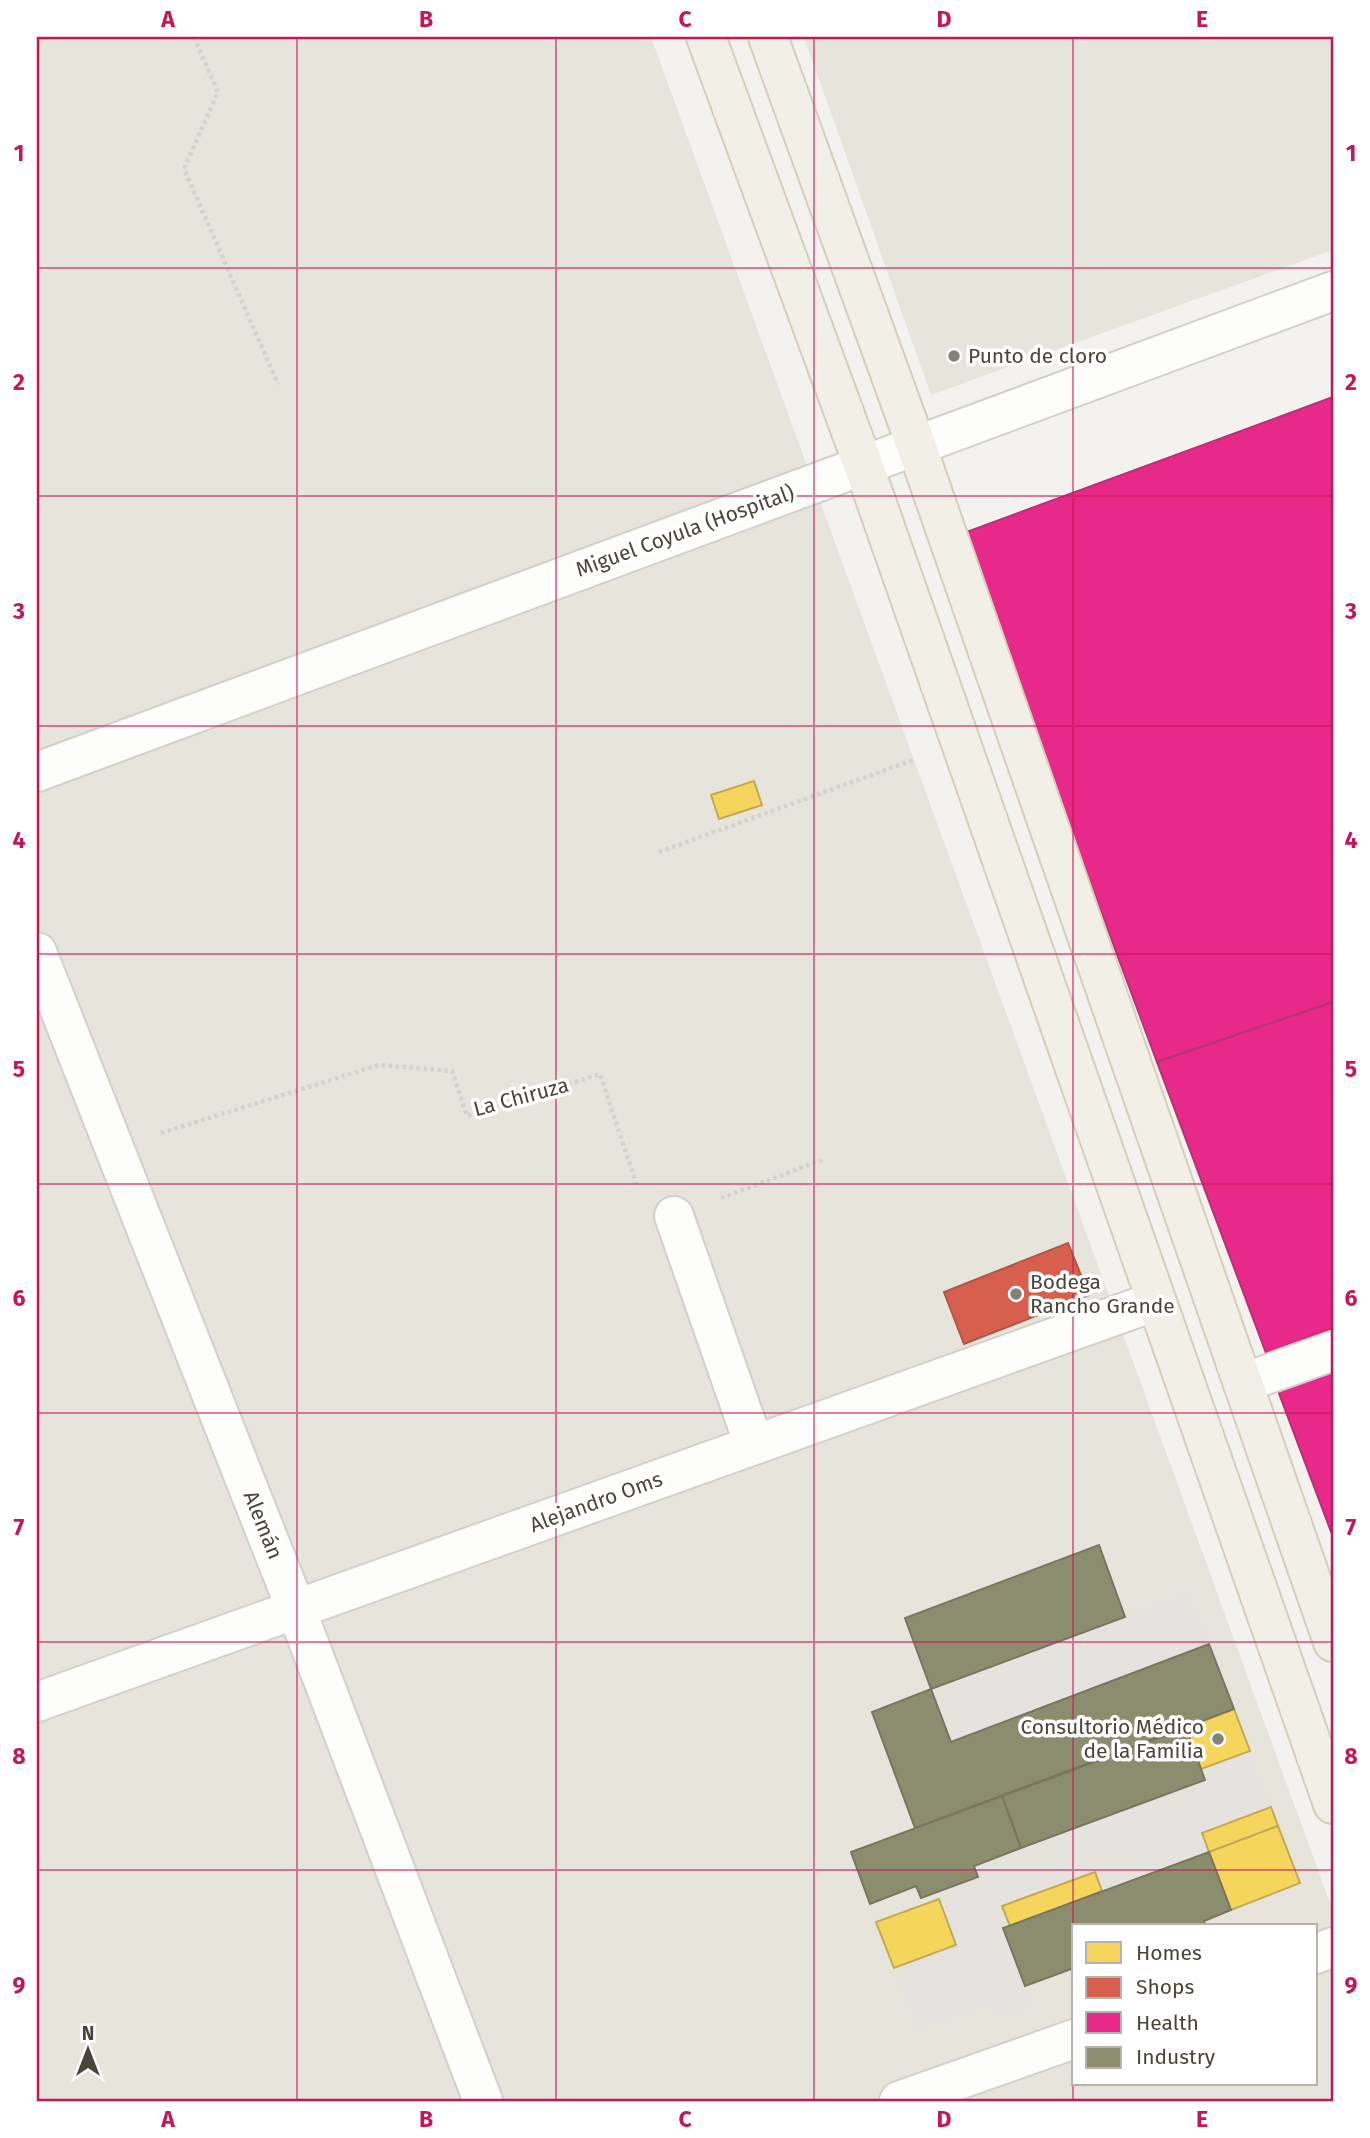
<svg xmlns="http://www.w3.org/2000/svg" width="1370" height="2138" font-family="'Fira Sans',sans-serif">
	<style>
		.residential { fill: #e7e4dc; fill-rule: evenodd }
		.parking { fill: #e6e3df }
		.homes { fill: #f6d55c; stroke: #c3aa52; stroke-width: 2 }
		.shops { fill: #d6604d; stroke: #ac5847; stroke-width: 2 }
		.health { fill: #e7298a; stroke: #b83172; stroke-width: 2 }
		.industry { fill: #8c8c6e; stroke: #78765e; stroke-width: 2 }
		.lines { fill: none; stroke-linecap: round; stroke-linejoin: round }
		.minor-casing { stroke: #d2d0cb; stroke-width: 42 }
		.major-casing { stroke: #d6cebb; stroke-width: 42 }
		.path { stroke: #d3d2cc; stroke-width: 4.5; stroke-dasharray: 3.5 3.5; stroke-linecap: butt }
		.minor { stroke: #fdfdfc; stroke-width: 38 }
		.major { stroke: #f2efe6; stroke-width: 38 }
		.grid { fill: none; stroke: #c2185b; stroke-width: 2; stroke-opacity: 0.55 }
		.poi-dot { fill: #868178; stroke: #fff; stroke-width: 2.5 }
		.labels { text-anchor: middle; stroke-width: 7; stroke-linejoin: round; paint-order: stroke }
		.poi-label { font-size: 21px; fill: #4b4439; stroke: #fff; text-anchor: start }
		.street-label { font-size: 21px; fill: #4b4439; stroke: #fff }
		.neatline { fill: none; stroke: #c2185b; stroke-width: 2.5 }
		.grid-label { font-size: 23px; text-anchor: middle; font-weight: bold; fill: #c2185b }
	</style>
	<rect width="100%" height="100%" fill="#f4f2ee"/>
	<g class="residential">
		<path d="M37,37H651L1333,1911V2101H37ZM1074,1926H1316V2084H1074Z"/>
		<polygon points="804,37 1333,37 1333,250 931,395"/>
	</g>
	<g class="parking">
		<polygon points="1189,1592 1209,1644 951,1742 931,1689"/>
		<polygon points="1250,1751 1271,1807 1202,1833 1209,1852 1102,1891 1095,1872 1002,1905 1010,1926 1003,1929 1032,2006 997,2018 992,2003 917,2030 894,1968 955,1945 936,1892 977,1877 974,1866 1205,1780 1201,1769"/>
	</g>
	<g class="homes">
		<polygon points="754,781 762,805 719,819 711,795"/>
		<polygon points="1234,1709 1250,1751 1201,1769 1186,1728"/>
		<polygon points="1271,1807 1278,1826 1209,1852 1202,1833"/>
		<polygon points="1278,1826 1300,1883 1231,1910 1209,1852"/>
		<polygon points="1095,1872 1102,1891 1010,1926 1002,1906"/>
		<polygon points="939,1899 956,1945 894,1968 876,1922"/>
	</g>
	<polygon class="shops" points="1068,1243 1089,1295 964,1344 944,1292"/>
	<g class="health">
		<polygon points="1333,397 1333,1002 1157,1062 961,534"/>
		<polygon points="1333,1002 1333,1328 1266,1353 1157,1062"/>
		<polygon points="1333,1367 1333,1537 1277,1388"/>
	</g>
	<g class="industry">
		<polygon points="1099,1545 1125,1617 931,1689 905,1618"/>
		<polygon points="1209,1644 1234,1709 915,1828 872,1712 931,1689 951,1742"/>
		<polygon points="1186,1728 1205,1780 1021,1848 1002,1796"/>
		<polygon points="1002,1796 1021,1848 974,1866 978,1877 921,1898 916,1886 870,1904 851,1852"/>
		<polygon points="1209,1852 1231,1910 1204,1921 1206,1926 1074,1926 1074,1968 1025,1986 1003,1928"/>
	</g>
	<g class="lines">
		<g class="minor-casing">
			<g id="minor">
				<polyline points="37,772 1333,291"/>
				<polyline points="37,952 296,1609 483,2101"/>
				<polyline points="674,1216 754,1445"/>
				<polyline points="1243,1383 1333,1351"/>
				<polyline points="37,1702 1156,1301"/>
				<polyline points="1316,1954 1333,1947"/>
				<polyline points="899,2101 1074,2039"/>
			</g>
		</g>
		<g class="major-casing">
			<g id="major">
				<polyline points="706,37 863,464 1333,1804"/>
				<polyline points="768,37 916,445 1333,1642"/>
			</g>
		</g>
		<g class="path">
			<polyline points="194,37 218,92 184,169 278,384"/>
			<polyline points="659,852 913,760"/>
			<polyline points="161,1133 379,1065 452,1071 467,1116 600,1074 637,1186"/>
			<polyline points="721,1198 822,1160"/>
		</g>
		<use href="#minor" class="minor"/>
		<use href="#major" class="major"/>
	</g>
	<path class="grid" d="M297,37V2101M556,37V2101M814,37V2101M1073,37V2101M37,268H1333M37,496H1333M37,726H1333M37,954H1333M37,1184H1333M37,1413H1333M37,1642H1333M37,1870H1333"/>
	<g class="poi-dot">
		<circle cx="954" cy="356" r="7"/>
		<circle cx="1016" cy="1294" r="7"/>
		<circle cx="1218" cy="1739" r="7"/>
	</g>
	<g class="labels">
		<g class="poi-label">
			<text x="968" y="363">Punto de cloro</text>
			<text x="1030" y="1289">Bodega<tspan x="1030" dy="24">Rancho Grande</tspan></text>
			<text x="1204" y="1734" text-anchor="end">Consultorio Médico<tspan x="1204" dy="24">de la Familia</tspan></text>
		</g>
		<g class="street-label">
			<text transform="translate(685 531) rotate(-20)" y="7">Miguel Coyula (Hospital)</text>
			<text transform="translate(521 1097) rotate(-15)" y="7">La Chiruza</text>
			<text transform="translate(596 1502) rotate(-20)" y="7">Alejandro Oms</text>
			<text transform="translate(263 1525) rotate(68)" y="7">Alemán</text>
		</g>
	</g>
	<rect width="1370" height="2138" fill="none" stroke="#ffffff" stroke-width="77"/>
	<rect x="1072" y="1924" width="245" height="161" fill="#ffffff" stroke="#b7b4b0" stroke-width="2"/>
	<rect x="1086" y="1942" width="35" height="21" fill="#f6d55c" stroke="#b7b4b0" stroke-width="2"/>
	<text x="1136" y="1960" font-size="21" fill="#4b4439">Homes</text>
	<rect x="1086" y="1977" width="35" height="21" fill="#d6604d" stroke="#b7b4b0" stroke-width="2"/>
	<text x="1136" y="1994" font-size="21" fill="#4b4439">Shops</text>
	<rect x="1086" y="2012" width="35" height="21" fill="#e7298a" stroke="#b7b4b0" stroke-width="2"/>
	<text x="1136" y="2030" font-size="21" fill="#4b4439">Health</text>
	<rect x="1086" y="2047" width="35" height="21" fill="#8c8c6e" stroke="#b7b4b0" stroke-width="2"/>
	<text x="1136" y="2064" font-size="21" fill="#4b4439">Industry</text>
	<g transform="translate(88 2050)" stroke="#ffffff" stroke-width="5" paint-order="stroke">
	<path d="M0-5L12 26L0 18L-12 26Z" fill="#4b4439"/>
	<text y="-10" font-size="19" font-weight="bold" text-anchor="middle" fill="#4b4439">N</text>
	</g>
	<rect x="38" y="38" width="1294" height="2062" class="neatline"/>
	<g class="grid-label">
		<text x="168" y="27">A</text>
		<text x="426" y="27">B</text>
		<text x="685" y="27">C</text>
		<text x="944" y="27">D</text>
		<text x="1202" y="27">E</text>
		<text x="19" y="161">1</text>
		<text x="1351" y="161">1</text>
		<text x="19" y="390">2</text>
		<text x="1351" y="390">2</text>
		<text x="19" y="619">3</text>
		<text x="1351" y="619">3</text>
		<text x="19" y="848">4</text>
		<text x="1351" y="848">4</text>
		<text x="19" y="1077">5</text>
		<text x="1351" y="1077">5</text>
		<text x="19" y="1306">6</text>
		<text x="1351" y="1306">6</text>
		<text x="19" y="1535">7</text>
		<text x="1351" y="1535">7</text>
		<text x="19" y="1764">8</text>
		<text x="1351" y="1764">8</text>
		<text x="19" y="1993">9</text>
		<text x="1351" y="1993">9</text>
		<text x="168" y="2127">A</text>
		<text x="426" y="2127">B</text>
		<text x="685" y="2127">C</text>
		<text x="944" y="2127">D</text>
		<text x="1202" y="2127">E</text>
	</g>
</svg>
